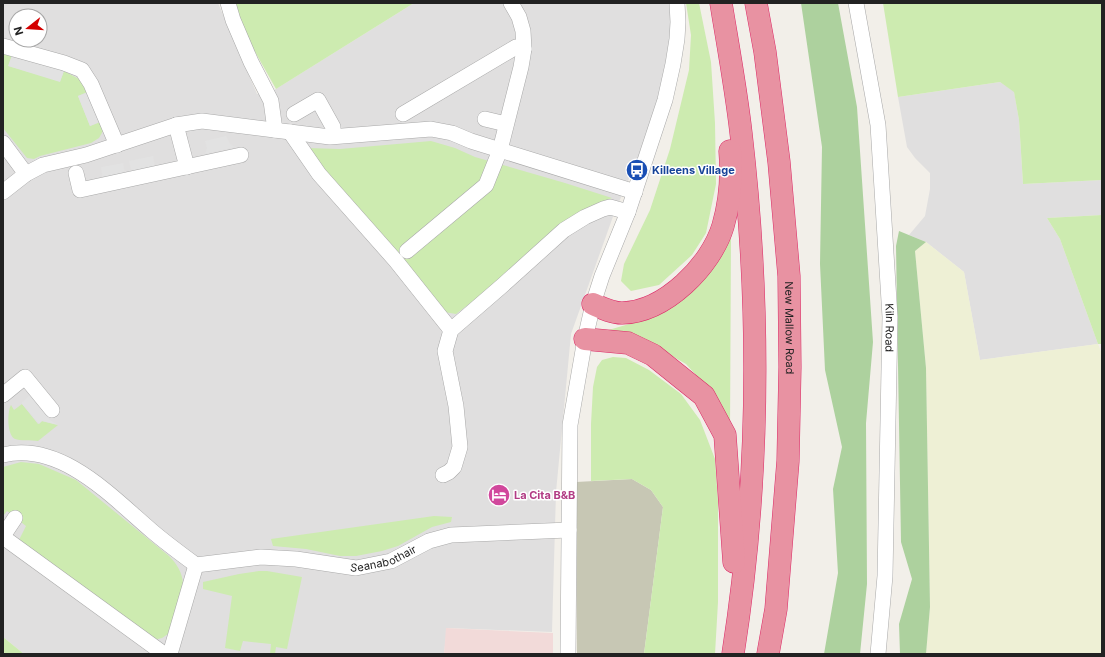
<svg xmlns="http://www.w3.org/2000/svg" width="1105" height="657" font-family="Inter,sans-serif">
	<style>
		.residential { fill: #e0dfdf; fill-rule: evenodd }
		.commercial { fill: #f2dad9 }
		.construction { fill: #c7c7b4 }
		.farmland { fill: #eef0d5 }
		.grass { fill: #cdebb0 }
		.forest { fill: #add19e }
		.parking { fill: #e2e2e2 }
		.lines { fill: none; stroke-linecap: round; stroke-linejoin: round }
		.minor-casing { stroke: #a9a9a9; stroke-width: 16 }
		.highway-casing { stroke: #dc2a67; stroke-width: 23 }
		.minor { stroke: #fff; stroke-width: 15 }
		.highway { stroke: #e892a2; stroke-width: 22 }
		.labels { text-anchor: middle; stroke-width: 3; stroke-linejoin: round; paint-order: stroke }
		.transit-label { font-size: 11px; font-weight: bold; fill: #164399; stroke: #fff; text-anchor: start }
		.street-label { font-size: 11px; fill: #222; stroke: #fff }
		.hotel-label { font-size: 11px; font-weight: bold; fill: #b23c85; stroke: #fff; text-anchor: start }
	</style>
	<rect width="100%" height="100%" fill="#f2efe9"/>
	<g class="residential">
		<path d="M3,3H218L257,94L271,92L414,3H673L671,60L638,158L615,211L571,334L556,492L552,632L447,628L444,654H24L3,637ZM16,16H40V40H16Z"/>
		<polygon points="1000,82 1014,91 1019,120 1023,184 1102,180 1102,215 1047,218 1060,239 1098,344 980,360 964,272 926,242 909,235 925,216 930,189 930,173 915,158 907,147 898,97"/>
	</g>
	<polygon class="commercial" points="446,628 553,633 553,654 444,654"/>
	<polygon class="construction" points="632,479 651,490 663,507 644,654 577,654 576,482"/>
	<polygon class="farmland" points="926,242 964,272 980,360 1098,344 1102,354 1102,654 926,654 930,607 926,368 915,251"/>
	<g class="grass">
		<polygon points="232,3 414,3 276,89 249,41"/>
		<polygon points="686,3 699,3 711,62 715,123 716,184 706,233 692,255 659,285 631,291 621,281 624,264 650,210 670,149 689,70 691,35"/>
		<polygon points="883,3 1102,3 1102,180 1023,184 1019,120 1014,92 1000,82 898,97"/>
		<polygon points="3,52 12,55 9,66 60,81 64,71 79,79 88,92 78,96 90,126 100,122 103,131 99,138 91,143 40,156 34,159 27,158 3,128"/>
		<polygon points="431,141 455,148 475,157 565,183 612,198 601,203 456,314 444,312 374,231 307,148 340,149"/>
		<polygon points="1102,215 1102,344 1098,344 1060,239 1047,218"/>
		<polygon points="731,238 730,435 706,386 686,364 642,339 605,331 636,322 659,314 710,272"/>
		<polygon points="613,357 626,358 649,370 681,394 700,420 715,459 718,501 718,602 715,654 644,654 663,507 651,490 632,479 591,481 591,424 593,387 597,367 602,360"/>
		<path d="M22,404L38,424L42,421L58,425L38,441C32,440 19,441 15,439C7,435 7,412 11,405L14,410Z"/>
		<path d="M21,462L39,464L76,480L169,556C177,564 182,572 183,583L168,634L162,638L154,640L19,540L26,526L7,511L3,516V467Z"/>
		<polygon points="434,516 452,517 451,522 432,527 398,546 382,551 356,556 340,556 306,549 273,546 271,539"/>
		<polygon points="259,571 267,571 302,577 287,649 276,647 275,654 270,654 271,644 243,641 240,651 225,648 232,596 203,589 203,582 239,574"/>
		<polygon points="3,637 24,654 3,654"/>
	</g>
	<g class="forest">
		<polygon points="801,3 838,3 857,107 873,342 866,423 867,584 860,654 824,654 838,573 833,489 842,447 825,370 820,264 822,147"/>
		<polygon points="899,231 926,242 915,251 926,368 930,607 926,654 900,654 899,624 912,579 901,542 896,246"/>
	</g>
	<g class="parking">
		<polygon points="12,55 64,71 60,82 8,66"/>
		<polygon points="88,92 100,122 90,126 78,96"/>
		<polygon points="226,136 230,144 235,147 205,154 207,148 205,141"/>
		<polygon points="153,156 155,168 132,173 129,161"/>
		<polygon points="123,163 125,175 103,179 101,167"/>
		<polygon points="30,395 50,420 58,425 42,421 39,424 22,404 22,402"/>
	</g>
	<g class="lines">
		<g class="minor-casing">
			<g id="minor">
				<polyline points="228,3 233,20 251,62 271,101 275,130"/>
				<path id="s1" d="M856,3L878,125L890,317L885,576L878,654"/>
				<polyline points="3,46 64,63 82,70 91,84 117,145"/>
				<polyline points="294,114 318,100 333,127 333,136"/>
				<polyline points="403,114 516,47 524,49"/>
				<polyline points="485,119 506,124"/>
				<polyline points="176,125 187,167"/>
				<polyline points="290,132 319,174 396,261 451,330"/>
				<polyline points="3,143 26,174"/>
				<polyline points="76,173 80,190 241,155"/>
				<polyline points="3,192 26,174 43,165 86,155 176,125 202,121 330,137 431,129 452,133 471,141 635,192"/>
				<polyline points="407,251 486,185 500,150 521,67 524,49 523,31 519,17 511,3"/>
				<polyline points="3,395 25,377 52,410"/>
				<path d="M3,455C61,441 112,497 152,531C166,543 181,554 196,565"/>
				<polyline points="443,475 449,472 454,467 460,447 456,406 445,351 451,330 503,285 564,230 585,217 603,209 610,207 628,212"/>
				<polyline points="3,536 15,518"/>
				<polyline points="3,537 164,654"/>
				<path id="s2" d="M196,565L261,557L296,559L356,568L391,561L429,541L451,535L569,530"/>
				<polyline points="170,654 196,565"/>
				<polyline points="568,654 570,425 585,339 593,304 602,276 628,212 665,100 673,64 677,39 678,22 677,3"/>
			</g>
		</g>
		<g class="highway-casing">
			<g id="highway">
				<path d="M721,3C728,46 736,89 741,133C761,306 760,482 733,654"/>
				<path id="s3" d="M756,3L765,52L779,162L789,276L790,367L788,461L776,609L768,654"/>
				<path d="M593,304C602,308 612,313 622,313C665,312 711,266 723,226C730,202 732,176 730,151"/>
				<polyline points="585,339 628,343 653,355 704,396 725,435 734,562"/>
			</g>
		</g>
		<use href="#minor" class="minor"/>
		<use href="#highway" class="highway"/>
	</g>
	<defs>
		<g id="bus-disc" transform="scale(1.15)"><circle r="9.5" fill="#1a4fb4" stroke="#fff"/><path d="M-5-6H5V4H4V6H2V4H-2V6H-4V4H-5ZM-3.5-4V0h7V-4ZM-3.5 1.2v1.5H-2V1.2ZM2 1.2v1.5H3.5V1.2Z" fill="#fff"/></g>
		<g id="hotel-disc" transform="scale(1.15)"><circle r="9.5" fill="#d1479c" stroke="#fff"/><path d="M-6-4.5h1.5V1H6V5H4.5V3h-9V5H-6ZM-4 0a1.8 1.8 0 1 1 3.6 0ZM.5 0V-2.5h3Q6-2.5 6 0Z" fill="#fff"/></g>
	</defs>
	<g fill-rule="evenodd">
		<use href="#bus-disc" x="637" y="170"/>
		<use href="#hotel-disc" x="499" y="495"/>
	</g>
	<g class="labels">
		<g class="transit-label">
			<text x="652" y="174">Killeens Village</text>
		</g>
		<g class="street-label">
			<text dy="4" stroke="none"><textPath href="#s3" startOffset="327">New Mallow Road</textPath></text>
			<text dy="4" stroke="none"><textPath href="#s1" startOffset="327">Kiln Road</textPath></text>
			<text dy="4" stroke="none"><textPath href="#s2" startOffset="190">Seanabothair</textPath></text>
		</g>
		<g class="hotel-label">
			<text x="514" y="499">La Cita B&amp;B</text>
		</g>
	</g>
	<rect width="1105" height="657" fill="none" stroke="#222222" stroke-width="8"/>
	<g transform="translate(28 28) rotate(253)"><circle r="19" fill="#ffffff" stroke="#a7a7a7"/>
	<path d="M0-3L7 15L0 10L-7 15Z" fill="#d40000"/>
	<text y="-6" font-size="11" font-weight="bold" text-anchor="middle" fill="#222222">N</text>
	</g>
</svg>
